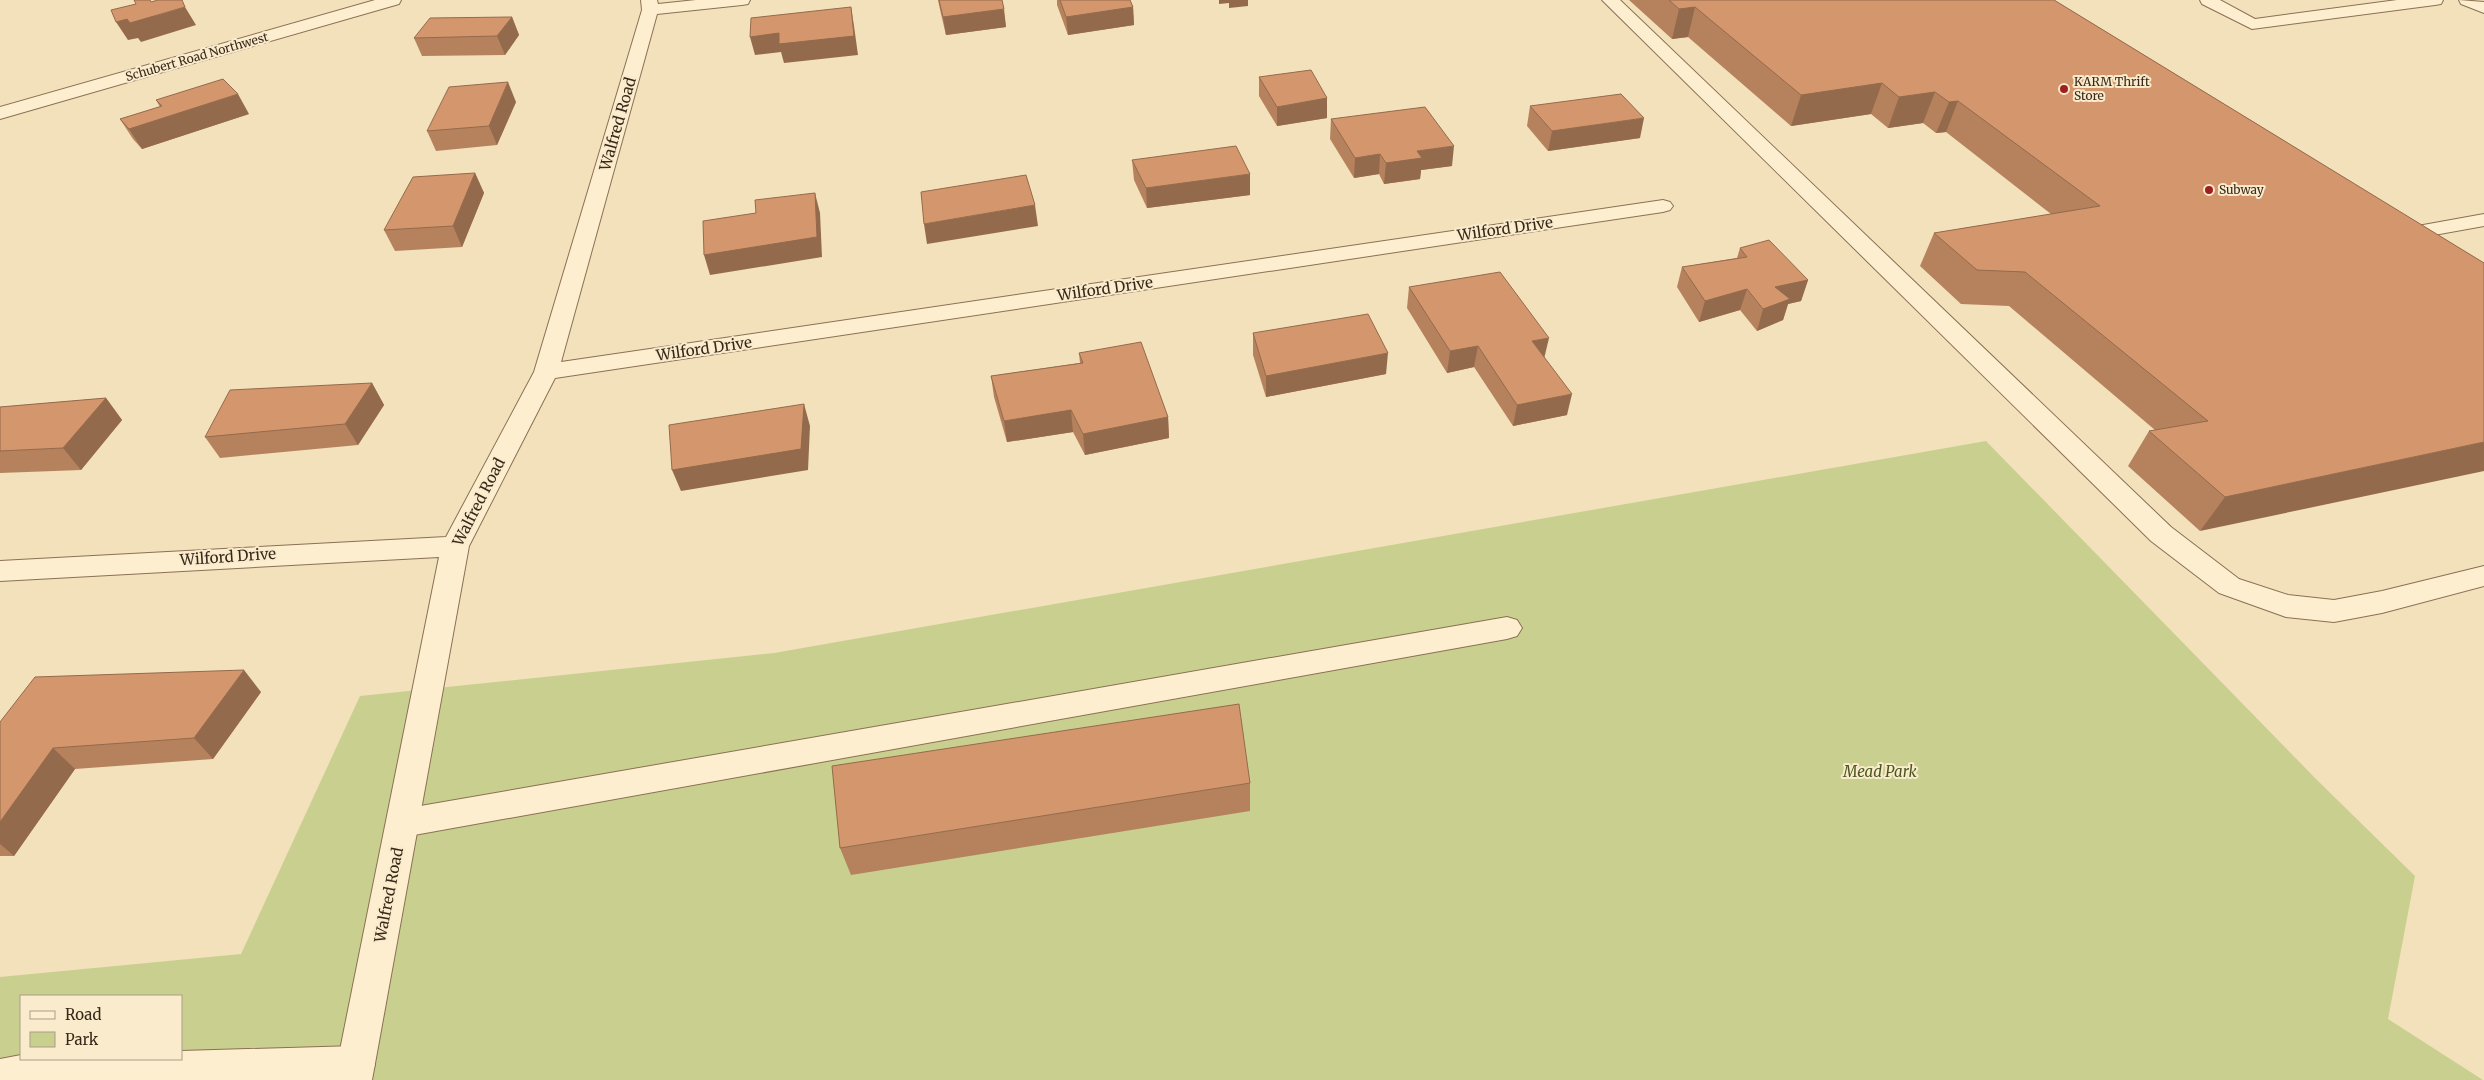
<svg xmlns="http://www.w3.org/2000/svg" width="2484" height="1080" font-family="Merriweather,serif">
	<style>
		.green { fill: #c9d08f; fill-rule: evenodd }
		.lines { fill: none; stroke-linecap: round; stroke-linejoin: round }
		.lane-casing { stroke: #8b7054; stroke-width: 2 }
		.street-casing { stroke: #8b7054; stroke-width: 2 }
		.lane { fill: #fceecf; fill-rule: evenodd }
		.street { fill: #fceecf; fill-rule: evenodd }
		.wall { fill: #b6825e }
		.shaded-wall { fill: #946a4c }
		.building { fill: #d4976d; stroke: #946a4c }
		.poi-dot { fill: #9f1e20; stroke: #f9ebcc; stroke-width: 2 }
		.labels { text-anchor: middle; stroke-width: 4; stroke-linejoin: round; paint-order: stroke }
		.far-street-label { font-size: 12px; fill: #38281a; stroke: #f9ebcc }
		.far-poi-label { font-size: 12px; fill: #38281a; stroke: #f9ebcc; text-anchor: start }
		.street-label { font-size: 15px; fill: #38281a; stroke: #f9ebcc }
		.park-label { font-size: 15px; font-style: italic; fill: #49571f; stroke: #f9ebcc }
	</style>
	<rect width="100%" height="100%" fill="#f2e1bb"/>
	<path class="green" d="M1986,441L2316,779L2415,876L2388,1019L2483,1080H0V977L241,954L360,696L774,653ZM21,996H181V1059H21Z"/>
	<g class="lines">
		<g class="lane-casing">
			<g id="lane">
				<polygon points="1602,0 1620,0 2171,527 2239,579 2288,595 2334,600 2382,591 2484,566 2484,586 2382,613 2334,622 2286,617 2219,593 2151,541"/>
				<polygon points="2200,0 2220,0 2255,19 2397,0 2443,0 2441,4 2435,5 2252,29 2202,4"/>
				<polygon points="2459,0 2484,2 2484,13 2461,4"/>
				<polygon points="2484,214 2484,226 2401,241 2393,240 2390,235 2393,230 2401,229"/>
				<polygon points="1507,617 1517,620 1522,628 1517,636 1507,639 403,837 391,833 386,823 391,813 403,809"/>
				<polygon points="356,1046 369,1052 375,1065 369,1078 365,1080 0,1080 0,1059 21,1055 21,1059 181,1059 181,1051"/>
			</g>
		</g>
		<g class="street-casing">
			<g id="street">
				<polygon points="375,0 401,0 399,4 0,119 0,107"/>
				<polygon points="641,0 657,0 658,4 696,0 750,0 748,4 742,5 657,14 561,362 1663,200 1670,202 1673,206 1670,210 1663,212 555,378 469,546 372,1080 334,1080 439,557 0,581 0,561 446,537 534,372 642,10"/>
			</g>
		</g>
		<use href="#lane" class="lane"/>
		<use href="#street" class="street"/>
	</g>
	<g class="wall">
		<polygon points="938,0 1002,0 1006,27 946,35 941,14"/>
		<polygon points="1057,0 1130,0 1133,7 1134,25 1068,35 1057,5"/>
		<polygon points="1629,0 2054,0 2484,263 2200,531 2128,466 2149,431 2155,430 2009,306 1961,304 1920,266 1934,233 2051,214 1946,132 1936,133 1923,123 1888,128 1871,114 1791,126 1688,37 1672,39"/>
		<polygon points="512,17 519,35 505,55 422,56 414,38"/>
		<polygon points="1259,77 1327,98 1327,118 1277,126 1259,96"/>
		<polygon points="156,100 249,114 142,149 133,139 120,119 160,107"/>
		<polygon points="516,102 497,145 436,151 427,131"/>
		<polygon points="1530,106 1640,138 1548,151 1527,126"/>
		<polygon points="1331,119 1452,166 1421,170 1420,179 1384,184 1379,174 1354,178 1330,139"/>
		<polygon points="1132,160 1250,195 1147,208 1134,180"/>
		<polygon points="475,173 484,193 462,247 395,251 384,230"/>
		<polygon points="1740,248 1808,280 1801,301 1788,304 1783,320 1757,331 1740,310 1699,322 1677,287 1682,267 1737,258"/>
		<polygon points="1409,287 1545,358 1567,415 1513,426 1474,367 1447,373 1407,308"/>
		<polygon points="1253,333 1386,374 1266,397 1253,355"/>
		<polygon points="1079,353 1168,417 1169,438 1085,455 1073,432 1007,442 994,397 991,376 1080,363"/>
		<polygon points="372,383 384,405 358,445 220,458 205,437"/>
		<polygon points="106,398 122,420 81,470 0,473 0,407"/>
		<polygon points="261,692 213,759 75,769 14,856 0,856 0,722"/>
		<polygon points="1250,783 1250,811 851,875 840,848"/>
	</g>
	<g class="shaded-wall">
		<polygon points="1219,0 1248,0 1248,6 1229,8 1229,3 1219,4"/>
		<polygon points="185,7 196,25 141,42 138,38 128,40 116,22 127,19 158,15"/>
		<polygon points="851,7 854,26 858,55 784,63 781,52 755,55 750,37"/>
		<polygon points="1133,7 1134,25 1068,35 1066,17"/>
		<polygon points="1695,7 1688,37 1672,39 1679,9"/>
		<polygon points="1004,9 1006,27 946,35 943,17"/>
		<polygon points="512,17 519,35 505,55 497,36"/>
		<polygon points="508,82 516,102 497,145 489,126"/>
		<polygon points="1882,83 1871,114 1791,126 1801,95"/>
		<polygon points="1935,92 1923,123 1888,128 1899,97"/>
		<polygon points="238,94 249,114 142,149 129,129"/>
		<polygon points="1327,98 1327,118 1277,126 1277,107"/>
		<polygon points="1958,101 1946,132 1936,133 1949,102"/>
		<polygon points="1644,118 1640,138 1548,151 1552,131"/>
		<polygon points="1454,146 1452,166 1421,170 1420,179 1384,184 1386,163 1417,151"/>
		<polygon points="1380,154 1379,174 1354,178 1355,158"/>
		<polygon points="475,173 484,193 462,247 453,226"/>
		<polygon points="1250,174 1250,195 1147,208 1146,188"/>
		<polygon points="815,193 820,213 822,257 710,275 704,255"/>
		<polygon points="1035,205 1038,226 927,244 924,224"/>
		<polygon points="1808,280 1801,301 1788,304 1783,320 1757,331 1763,309 1775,287"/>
		<polygon points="1747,289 1740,310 1699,322 1705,301"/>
		<polygon points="1549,338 1544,359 1532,341"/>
		<polygon points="1478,346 1474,367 1447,373 1450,351"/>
		<polygon points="1388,353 1386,374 1266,397 1266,376"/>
		<polygon points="372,383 384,405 358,445 345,424"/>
		<polygon points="1572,394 1567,415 1513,426 1517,405"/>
		<polygon points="106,398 122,420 81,470 63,448"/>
		<polygon points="804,404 810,426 808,470 681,491 672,470"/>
		<polygon points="1071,410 1073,432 1007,442 1004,421"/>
		<polygon points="1168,417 1169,438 1085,455 1083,434"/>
		<polygon points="2484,442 2484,471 2200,531 2225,497"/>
		<polygon points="244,670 261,692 213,759 194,738"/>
		<polygon points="53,748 75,769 14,856 0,844 0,822"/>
	</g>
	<g class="building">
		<polygon points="134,0 150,0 151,2 158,0 182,0 185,7 130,23 127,19 116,22 111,10 136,4"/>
		<polygon points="939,0 1002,0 1004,9 943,17"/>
		<polygon points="1060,0 1130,0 1133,7 1066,17"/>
		<polygon points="1669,0 2054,0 2484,263 2484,442 2225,497 2149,431 2208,421 2025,272 1977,270 1934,233 2100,206 1958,101 1949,102 1935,92 1899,97 1882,83 1801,95 1695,7 1679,9"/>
		<polygon points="851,7 854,36 779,44 779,33 750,37 751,18"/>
		<polygon points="512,17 497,36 414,38 430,18"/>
		<polygon points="1311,70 1327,98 1277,107 1259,77"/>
		<polygon points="223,79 238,94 129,129 120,119 162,106 156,100"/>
		<polygon points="508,82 489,126 427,131 449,87"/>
		<polygon points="1621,94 1644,118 1552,131 1530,106"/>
		<polygon points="1425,107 1454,146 1417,151 1422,158 1386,163 1380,154 1355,158 1331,119"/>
		<polygon points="1236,146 1250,174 1146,188 1132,160"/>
		<polygon points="475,173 453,226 384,230 413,177"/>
		<polygon points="1026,175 1035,205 924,224 921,192"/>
		<polygon points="815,193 817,237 704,255 703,221 756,213 755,200"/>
		<polygon points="1769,240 1808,280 1775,287 1790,299 1763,309 1747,289 1705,301 1682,267 1747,257 1740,248"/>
		<polygon points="1500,272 1549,338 1532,341 1572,394 1517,405 1478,346 1450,351 1409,287"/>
		<polygon points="1368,314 1388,353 1266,376 1253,333"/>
		<polygon points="1141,342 1168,417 1083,434 1071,410 1004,421 991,376 1083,363 1079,353"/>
		<polygon points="372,383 345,424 205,437 230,390"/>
		<polygon points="106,398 63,448 0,451 0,407"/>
		<polygon points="804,404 801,449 672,470 669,425"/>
		<polygon points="244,670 194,738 53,748 0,822 0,722 35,677"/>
		<polygon points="1239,704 1250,783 840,848 832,766"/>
	</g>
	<g class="poi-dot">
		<circle cx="2064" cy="89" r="5"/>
		<circle cx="2209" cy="190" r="5"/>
	</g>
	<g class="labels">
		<g class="far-street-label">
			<text transform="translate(197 57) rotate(-16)" y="4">Schubert Road Northwest</text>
		</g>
		<g class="far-poi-label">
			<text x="2074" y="86">KARM Thrift<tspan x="2074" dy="14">Store</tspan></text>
			<text x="2219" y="194">Subway</text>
		</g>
		<g class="street-label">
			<text transform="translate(618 124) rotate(-74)" y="5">Walfred Road</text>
			<text transform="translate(1505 229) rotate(-8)" y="5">Wilford Drive</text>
			<text transform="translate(1105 289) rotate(-8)" y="5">Wilford Drive</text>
			<text transform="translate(704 349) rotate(-8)" y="5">Wilford Drive</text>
			<text transform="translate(479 502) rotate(-63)" y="5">Walfred Road</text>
			<text transform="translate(228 557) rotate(-4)" y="5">Wilford Drive</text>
			<text transform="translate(389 895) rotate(-79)" y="5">Walfred Road</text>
		</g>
		<g class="park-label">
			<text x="1880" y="777">Mead Park</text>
		</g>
	</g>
	<rect x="20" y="995" width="162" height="65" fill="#f9ebcc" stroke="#ac9d85"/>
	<rect x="30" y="1011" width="25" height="8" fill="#fceecf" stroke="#ac9d85"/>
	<text x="65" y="1020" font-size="15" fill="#38281a">Road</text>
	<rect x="30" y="1032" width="25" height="15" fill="#c9d08f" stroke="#ac9d85"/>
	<text x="65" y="1045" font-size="15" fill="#38281a">Park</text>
</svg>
